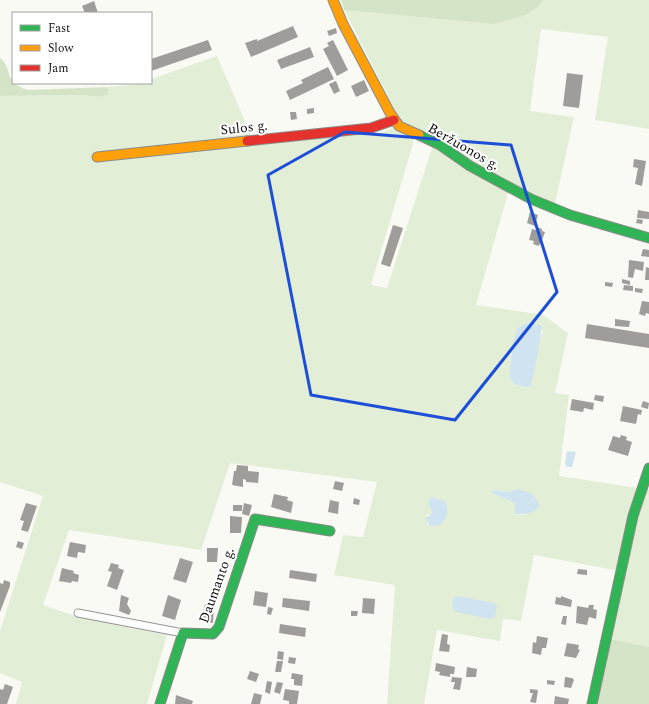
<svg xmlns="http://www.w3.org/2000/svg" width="649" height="704" font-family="Spectral,serif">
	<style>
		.green { fill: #e3eed7; fill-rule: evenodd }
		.forest { fill: #d5e4c7 }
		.water { fill: #cfe4f0 }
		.building { fill: #9e9d9a }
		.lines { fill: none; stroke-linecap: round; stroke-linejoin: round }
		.street-casing { stroke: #959593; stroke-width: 9 }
		.fast-casing { stroke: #8b8b89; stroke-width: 11 }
		.slow-casing { stroke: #8b8b89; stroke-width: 11 }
		.jam-casing { stroke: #8b8b89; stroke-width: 11 }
		.street { stroke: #fefefe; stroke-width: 7 }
		.fast { stroke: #30b455; stroke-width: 9 }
		.slow { stroke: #ff9f0a; stroke-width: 9 }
		.jam { stroke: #e5322d; stroke-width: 9 }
		.marked { fill: none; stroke: #1d4ed8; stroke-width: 3; stroke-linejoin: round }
		.labels { text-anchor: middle; stroke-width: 4; stroke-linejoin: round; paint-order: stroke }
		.street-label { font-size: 14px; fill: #0f0f0f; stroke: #fff }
	</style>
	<rect width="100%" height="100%" fill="#fafaf5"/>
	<g class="green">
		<polygon points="543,0 649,0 649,129 595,120 608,37 541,29 530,111 574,117 555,204 510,184 401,122 344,10 493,24 540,5"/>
		<path d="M217,56L255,145L379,133L396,127L415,137L371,285L387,288L433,145L509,190L476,305L543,315L568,333L555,393L569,395L559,476L638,488L619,571L534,555L521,621L503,619L500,641L437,630L424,704H387L395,585L334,575L343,535L363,537L377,482L230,463L201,550L69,530L43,605L81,618L167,635L147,704H16L22,682L0,673V631L43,496L0,482V96L82,95L99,97L109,90L106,87L151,83V79ZM531,322L543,331L538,343L531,386L514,384L509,376L513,343ZM517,489L525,515L515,514V503L494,494L491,490L509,492ZM433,497L439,498L434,527L427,524V515L433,513V510L428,501Z"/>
		<polygon points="645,489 649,490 649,647 611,639 624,572"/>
	</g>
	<g class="forest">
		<polygon points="341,0 543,0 540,5 526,15 493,24 344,10"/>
		<path d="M0,58C14,69 2,82 28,90L106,87L109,90L108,94L99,97L82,95L0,96Z"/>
		<polygon points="611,639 649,647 649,704 595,704"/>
	</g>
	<g class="water">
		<path d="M531,322L536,325H541C543,332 533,376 531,386L526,387L514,384L509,376L513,343L518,327Z"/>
		<polygon points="567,451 576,452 572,467 567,467 565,464"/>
		<path d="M517,489C529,492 535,494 540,506C532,514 526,514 515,514V503L494,494L491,490L509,492Z"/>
		<path d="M433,497L444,501C451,509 447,522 437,526H430L425,519L433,512L428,503L430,498Z"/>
		<path d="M457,596L494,603L497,606L495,617L490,619L457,612C451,608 452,605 453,599Z"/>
	</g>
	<g class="building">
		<polygon points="94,1 98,13 85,13 82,6"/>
		<polygon points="293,26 298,37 251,57 245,43 257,39 257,41"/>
		<polygon points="336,28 337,33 329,36 327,31"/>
		<polygon points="208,40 212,50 151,71 151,59"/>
		<polygon points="333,40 348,70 337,76 323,49 329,46 327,43"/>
		<polygon points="310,47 314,57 281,69 277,60"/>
		<polygon points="328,67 334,79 290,100 286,91 303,83 301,80"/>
		<polygon points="567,73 583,75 579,108 563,106"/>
		<polygon points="364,80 369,91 356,97 351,86"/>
		<polygon points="336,81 340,91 334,94 329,84"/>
		<polygon points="314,108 314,113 307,114 307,109"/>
		<polygon points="290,112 296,112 297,119 291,120"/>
		<polygon points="634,159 646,161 642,186 635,184 638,168 633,167"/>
		<polygon points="638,210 649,212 649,219 637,218"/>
		<polygon points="530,212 538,215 535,226 527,223"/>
		<polygon points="637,219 643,220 642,224 636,223"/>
		<polygon points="393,225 403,228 390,267 381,264"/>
		<polygon points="537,227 542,229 542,231 545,232 541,243 540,243 539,246 533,244 534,241 529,240 532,229 536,230"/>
		<polygon points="643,249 649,250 649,257 641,256"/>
		<polygon points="629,260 644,262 643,271 635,269 633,278 628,277"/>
		<polygon points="646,267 649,268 649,280 645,280"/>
		<polygon points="622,279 630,281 630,285 622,283"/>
		<polygon points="605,282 613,283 612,287 605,286"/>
		<polygon points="624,285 633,286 633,291 623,290"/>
		<polygon points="635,288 643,289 642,293 635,292"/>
		<polygon points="642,301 649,302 649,314 646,313 645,316 639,314"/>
		<polygon points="615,319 630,321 629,327 615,326"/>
		<polygon points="587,324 649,334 649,348 585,338"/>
		<polygon points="595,395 604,396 603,402 594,400"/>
		<polygon points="572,399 594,403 593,410 584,408 583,412 570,410"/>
		<polygon points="643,401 649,403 648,409 641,407"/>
		<polygon points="623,406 642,410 641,415 638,414 636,424 620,421"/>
		<polygon points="621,435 627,437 626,440 632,442 628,456 608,450 613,436 620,438"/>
		<polygon points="237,465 248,466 248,471 259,472 258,483 246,482 246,480 243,479 243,487 232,485 234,471 236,471"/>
		<polygon points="335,481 344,483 342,491 333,489"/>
		<polygon points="274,494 288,497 287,500 293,502 291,513 271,507"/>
		<polygon points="354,498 360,500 359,505 353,504"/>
		<polygon points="330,500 339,502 338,514 328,512"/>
		<polygon points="26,503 37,506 28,532 21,530 24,521 20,520"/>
		<polygon points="244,503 252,505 249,516 242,514"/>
		<rect x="233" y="505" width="9" height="6"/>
		<polygon points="230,516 242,517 241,533 230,533"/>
		<polygon points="18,541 24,543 22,549 16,547"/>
		<polygon points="70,542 86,545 85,553 78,552 77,558 67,556"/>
		<polygon points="207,548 218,548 217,562 207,562"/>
		<polygon points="180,558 193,562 186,583 173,579"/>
		<polygon points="111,563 119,565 118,568 124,570 117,590 107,586 112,572 108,571"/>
		<polygon points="62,568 74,571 73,573 79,575 78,582 72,581 71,583 59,581"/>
		<polygon points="578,569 587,570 587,575 577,574"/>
		<polygon points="290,570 317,574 316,582 289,578"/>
		<polygon points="4,580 10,582 10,586 0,612 0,583 3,584"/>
		<polygon points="255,591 268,593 266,607 253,605"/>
		<polygon points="121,595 129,598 127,604 131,611 129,615 119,611"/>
		<polygon points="168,595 181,600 175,620 162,616"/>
		<polygon points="561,596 572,600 571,607 555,604 556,597 561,598"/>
		<polygon points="283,598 310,601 309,611 282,607"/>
		<polygon points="363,598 375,599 374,614 362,613"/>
		<polygon points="205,604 214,605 213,623 201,621"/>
		<polygon points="589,605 594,605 593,609 597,610 596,619 589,617 587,625 576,623 577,606 588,608"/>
		<polygon points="268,607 273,608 271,615 267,614"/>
		<polygon points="351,611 358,611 357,616 351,616"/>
		<polygon points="563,616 567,616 566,625 561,624"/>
		<polygon points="280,624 306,628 305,637 279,633"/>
		<polygon points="442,634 448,635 447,644 450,645 449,652 439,651"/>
		<polygon points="537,636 548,638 546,648 542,648 541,655 532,653 533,642 536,643"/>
		<polygon points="567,643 579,645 578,649 580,650 576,658 564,656"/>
		<polygon points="278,651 284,652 283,660 277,659"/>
		<polygon points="289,657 296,658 295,664 288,663"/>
		<polygon points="277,661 283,661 281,672 275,672"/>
		<polygon points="436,663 455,667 454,674 450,674 450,677 439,675 440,672 435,671"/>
		<polygon points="467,667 477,669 476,677 466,677"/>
		<polygon points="250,671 259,674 256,682 247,679"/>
		<polygon points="292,673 303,675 302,686 294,685 294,679 291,679"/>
		<polygon points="452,677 462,678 460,690 453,689 455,682 451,682"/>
		<polygon points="565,677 572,678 574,680 571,688 564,687"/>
		<polygon points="547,680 555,681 554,685 547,684"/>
		<polygon points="267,681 272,682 270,694 265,692"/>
		<polygon points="277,682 283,683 280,694 274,692"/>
		<polygon points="5,684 13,687 7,704 0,704 0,689 3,690"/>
		<polygon points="285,689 299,691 297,704 289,704 289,701 283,700"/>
		<polygon points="530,689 538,690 536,703 530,702 533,693 530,693"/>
		<polygon points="254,693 262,695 260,704 251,704"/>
		<polygon points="176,695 193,701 192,704 175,704"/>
		<polygon points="555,696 569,699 568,704 554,704"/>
	</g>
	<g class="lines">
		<g class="street-casing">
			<polyline id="street" points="78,613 183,633"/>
		</g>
		<g class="fast-casing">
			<g id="fast">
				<polyline points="419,135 440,145 470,166 531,199 570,215 649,238"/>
				<polyline points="160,704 183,633 213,634 219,627 255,519 330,531"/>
				<polyline points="592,704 633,516 649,468"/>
			</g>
		</g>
		<g class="slow-casing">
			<g id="slow">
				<polyline points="333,0 343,24 390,113 399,126 419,135"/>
				<polyline points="97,157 247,141"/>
			</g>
		</g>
		<g class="jam-casing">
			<polyline id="jam" points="247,141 371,128 394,120"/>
		</g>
		<use href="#street" class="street"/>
		<use href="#fast" class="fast"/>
		<use href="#slow" class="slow"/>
		<use href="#jam" class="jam"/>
	</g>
	<path class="marked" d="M345,132L511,145L557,292L455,420L311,395L268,175Z"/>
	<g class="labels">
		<g class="street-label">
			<text transform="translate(244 127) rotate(-6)" y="5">Sulos g.</text>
			<text transform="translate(464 146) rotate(30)" y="5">Beržuonos g.</text>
			<text transform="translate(216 585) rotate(-70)" y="5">Daumanto g.</text>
		</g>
	</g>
	<rect x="12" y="12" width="140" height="72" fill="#ffffff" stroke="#9f9f9f"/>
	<rect x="20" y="25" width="20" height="6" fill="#30b455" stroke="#9f9f9f"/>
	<text x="48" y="32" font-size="12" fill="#0f0f0f">Fast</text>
	<rect x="20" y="45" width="20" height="6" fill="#ff9f0a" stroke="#9f9f9f"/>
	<text x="48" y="52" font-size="12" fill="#0f0f0f">Slow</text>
	<rect x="20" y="65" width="20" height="6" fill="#e5322d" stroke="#9f9f9f"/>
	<text x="48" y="72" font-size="12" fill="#0f0f0f">Jam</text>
</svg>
